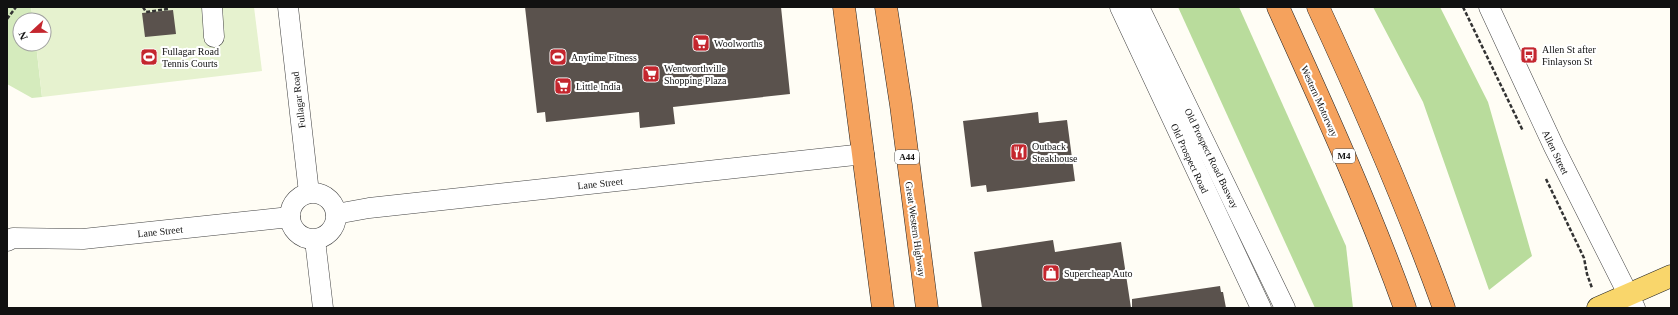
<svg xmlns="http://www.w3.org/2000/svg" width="1678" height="315" font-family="'Times New Roman',serif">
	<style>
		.green { fill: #d5ebbd }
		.forest { fill: #b9dc9c }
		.pitch { fill: #e6f2cf }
		.building { fill: #5a524d }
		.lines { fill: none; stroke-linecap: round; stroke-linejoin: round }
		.minor-casing { stroke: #444; stroke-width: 21 }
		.major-casing { stroke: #222; stroke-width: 23 }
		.highway-casing { stroke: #222; stroke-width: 23 }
		.path { stroke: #333; stroke-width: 2.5; stroke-dasharray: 4 2; stroke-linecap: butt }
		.minor { stroke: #fff; stroke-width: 20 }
		.major { stroke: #f9d66b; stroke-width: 22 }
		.highway { stroke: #f5a25d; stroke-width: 22 }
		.labels { text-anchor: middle; stroke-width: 4; stroke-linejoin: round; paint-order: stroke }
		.shield { fill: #fff; stroke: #585858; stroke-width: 1 }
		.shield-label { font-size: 9px; font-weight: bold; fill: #111 }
		.poi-label { font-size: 10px; fill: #111; stroke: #fff; text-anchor: start }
		.street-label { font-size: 10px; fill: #111; stroke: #fff }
	</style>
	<rect width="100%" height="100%" fill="#fffdf5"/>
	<polygon class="green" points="7,7 31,7 33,20 20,20 20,44 36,44 42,97 32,98 7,84"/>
	<g class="forest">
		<polygon points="1178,7 1239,7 1346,246 1353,308 1315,308"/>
		<polygon points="1373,7 1440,7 1488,102 1532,256 1489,290 1423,102"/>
	</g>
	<polygon class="pitch" points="31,7 254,7 262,71 42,97 36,44 44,44 44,20 33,20"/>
	<g class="building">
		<polygon points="525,7 781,7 790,94 673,107 675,124 640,128 639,112 546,122 545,112 537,113"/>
		<polygon points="173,10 176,34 145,37 142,13"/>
		<polygon points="1038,112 1039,123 1067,120 1075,181 987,192 986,185 971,187 963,121"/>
		<polygon points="1053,240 1055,252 1121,242 1131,308 982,308 974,252"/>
		<polygon points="1220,286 1221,292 1223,292 1226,308 1132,308 1132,299"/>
	</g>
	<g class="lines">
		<g class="minor-casing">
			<g id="minor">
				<polyline points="212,7 214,37"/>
				<polyline points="288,7 309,193"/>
				<polyline points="1120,7 1261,308"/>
				<polyline points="1139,7 1285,308"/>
				<polyline points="1489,7 1554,147 1635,308"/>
				<circle cx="313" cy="216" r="23"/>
				<polyline points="336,214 369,208 864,154"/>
				<polyline points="315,240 323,308"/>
				<polyline points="7,241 13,238 83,239 290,217"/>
			</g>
		</g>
		<g class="major-casing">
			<polyline id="major" points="1598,308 1671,276"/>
		</g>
		<g class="highway-casing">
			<g id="highway">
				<polyline points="844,7 883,308"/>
				<polyline points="886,7 901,105 927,308"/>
				<path d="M1278,7C1323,106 1368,205 1405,308"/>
				<path d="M1318,7C1364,106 1407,206 1444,308"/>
			</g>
		</g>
		<g class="path">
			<polyline points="143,7 146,12 168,9 168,7"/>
			<polyline points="1463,7 1523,131"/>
			<polyline points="7,19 16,7"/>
			<polyline points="1546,179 1584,258 1587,274 1592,288"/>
		</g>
		<use href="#minor" class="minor"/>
		<use href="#major" class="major"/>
		<use href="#highway" class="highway"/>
	</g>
	<defs>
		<g id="supermarket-square" transform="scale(0.9)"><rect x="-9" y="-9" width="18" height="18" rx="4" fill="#c4262e" stroke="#fff"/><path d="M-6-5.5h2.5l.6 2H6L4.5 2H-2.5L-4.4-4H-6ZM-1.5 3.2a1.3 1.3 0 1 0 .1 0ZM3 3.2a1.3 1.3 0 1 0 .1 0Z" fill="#fff"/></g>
		<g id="bus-square" transform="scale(0.9)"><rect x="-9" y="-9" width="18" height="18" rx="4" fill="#c4262e" stroke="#fff"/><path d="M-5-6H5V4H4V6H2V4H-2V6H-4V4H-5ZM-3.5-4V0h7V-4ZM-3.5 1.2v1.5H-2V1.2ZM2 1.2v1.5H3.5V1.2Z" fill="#fff"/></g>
		<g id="stadium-square" transform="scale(0.9)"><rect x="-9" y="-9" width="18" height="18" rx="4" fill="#c4262e" stroke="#fff"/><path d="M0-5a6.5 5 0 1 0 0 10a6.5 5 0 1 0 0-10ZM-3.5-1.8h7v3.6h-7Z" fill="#fff"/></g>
		<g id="restaurant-square" transform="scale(0.9)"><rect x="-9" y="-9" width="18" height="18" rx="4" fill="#c4262e" stroke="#fff"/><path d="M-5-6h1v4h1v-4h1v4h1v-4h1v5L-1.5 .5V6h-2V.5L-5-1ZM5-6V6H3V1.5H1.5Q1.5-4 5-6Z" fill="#fff"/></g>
		<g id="shop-square" transform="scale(0.9)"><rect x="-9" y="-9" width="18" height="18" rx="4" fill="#c4262e" stroke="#fff"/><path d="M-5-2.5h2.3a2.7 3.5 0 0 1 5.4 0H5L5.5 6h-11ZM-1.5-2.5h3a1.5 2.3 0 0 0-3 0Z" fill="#fff"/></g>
	</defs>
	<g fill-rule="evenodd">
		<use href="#supermarket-square" x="701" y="43"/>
		<use href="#bus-square" x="1529" y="55"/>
		<use href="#stadium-square" x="149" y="57"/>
		<use href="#stadium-square" x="558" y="57"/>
		<use href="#supermarket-square" x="651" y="74"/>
		<use href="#supermarket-square" x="563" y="86"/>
		<use href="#restaurant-square" x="1019" y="152"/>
		<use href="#shop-square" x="1051" y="273"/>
	</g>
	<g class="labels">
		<g class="shield">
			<rect x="1333" y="149" width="22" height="14" rx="3"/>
			<rect x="895" y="150" width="24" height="14" rx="3"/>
		</g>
		<g class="shield-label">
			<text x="1344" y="159">M4</text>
			<text x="907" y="160">A44</text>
		</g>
		<g class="poi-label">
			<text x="714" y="47">Woolworths</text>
			<text x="1542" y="53">Allen St after<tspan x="1542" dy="12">Finlayson St</tspan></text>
			<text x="162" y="55">Fullagar Road<tspan x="162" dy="12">Tennis Courts</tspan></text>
			<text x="571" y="61">Anytime Fitness</text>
			<text x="664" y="72">Wentworthville<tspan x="664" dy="12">Shopping Plaza</tspan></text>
			<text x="576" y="90">Little India</text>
			<text x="1032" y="150">Outback<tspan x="1032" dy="12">Steakhouse</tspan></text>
			<text x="1064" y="277">Supercheap Auto</text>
		</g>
		<g class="street-label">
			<text transform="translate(298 100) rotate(-97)" y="4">Fullagar Road</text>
			<text transform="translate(1320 101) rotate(66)" y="4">Western Motorway</text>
			<text transform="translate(1556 152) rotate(64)" y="4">Allen Street</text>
			<text transform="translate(1190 158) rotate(65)" y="4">Old Prospect Road</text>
			<text transform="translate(1212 158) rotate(64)" y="4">Old Prospect Road Busway</text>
			<text transform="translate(600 183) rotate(-6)" y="4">Lane Street</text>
			<text transform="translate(916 229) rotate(82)" y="4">Great Western Highway</text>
			<text transform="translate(160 231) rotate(-6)" y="4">Lane Street</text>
		</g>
	</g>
	<rect width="1678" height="315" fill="none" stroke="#111111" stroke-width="16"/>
	<g transform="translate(32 32) rotate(248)"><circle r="19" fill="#ffffff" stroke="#a0a0a0"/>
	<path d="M0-3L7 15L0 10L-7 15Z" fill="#c4262e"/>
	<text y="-6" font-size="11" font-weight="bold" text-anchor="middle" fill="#111111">N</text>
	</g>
</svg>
